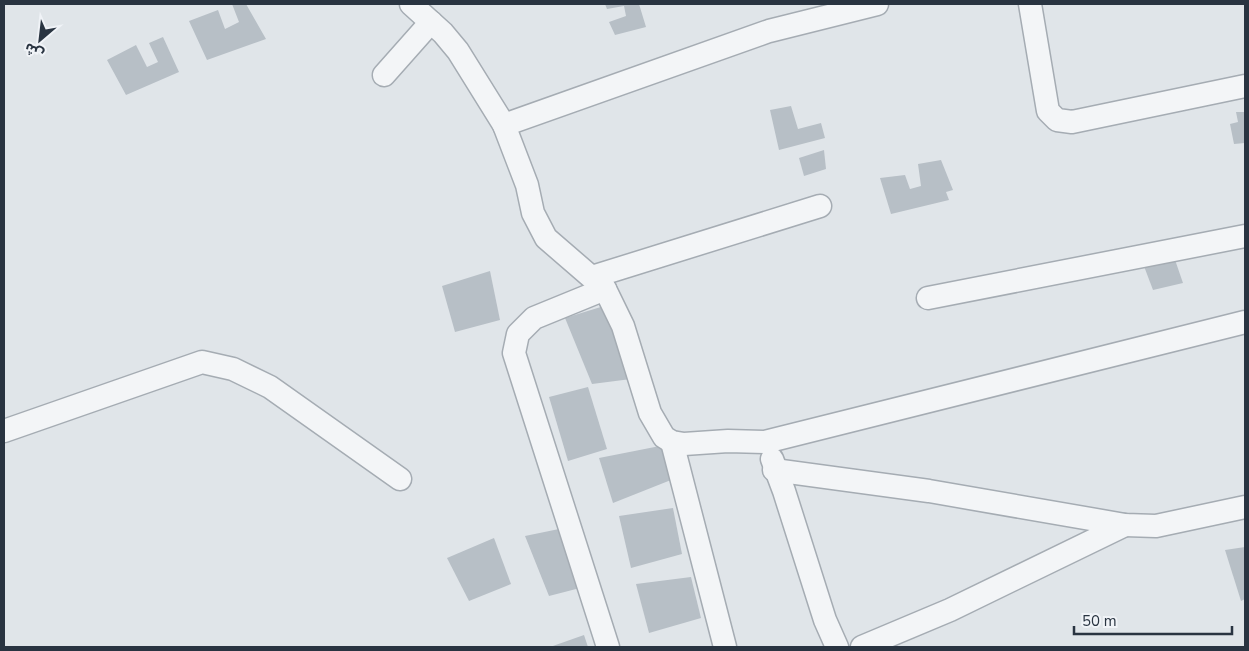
<svg xmlns="http://www.w3.org/2000/svg" width="1249" height="651" font-family="'Nunito Sans','Noto Sans Arabic',sans-serif">
	<style>
		.building { fill: #b7bfc6 }
		.lines { fill: none; stroke-linecap: round; stroke-linejoin: round }
		.minor-casing { stroke: #a5acb3; stroke-width: 25 }
		.minor { stroke: #f3f5f7; stroke-width: 22 }
	</style>
	<rect width="100%" height="100%" fill="#e0e5e9"/>
	<g class="building">
		<polygon points="232,4 246,4 266,39 207,60 189,21 218,10 225,29 239,22"/>
		<polygon points="605,4 639,4 646,27 615,35 609,22 626,16 624,6 607,9"/>
		<polygon points="163,37 179,72 126,95 107,60 136,45 147,67 158,62 149,43"/>
		<polygon points="791,106 798,129 821,123 825,138 779,150 770,110"/>
		<polygon points="1236,112 1245,112 1245,143 1234,144 1230,124 1238,122"/>
		<polygon points="824,150 826,169 804,176 799,158"/>
		<polygon points="941,160 953,190 946,192 949,200 891,214 880,178 905,175 910,189 921,186 918,164"/>
		<polygon points="1173,254 1183,283 1153,290 1142,261"/>
		<polygon points="490,271 500,320 455,332 442,286"/>
		<polygon points="604,306 631,379 592,384 565,318"/>
		<polygon points="588,387 607,449 568,461 549,397"/>
		<polygon points="665,445 676,478 613,503 599,458"/>
		<polygon points="673,508 682,554 631,568 619,516"/>
		<polygon points="559,529 580,588 549,596 525,536"/>
		<polygon points="494,538 511,584 469,601 447,558"/>
		<polygon points="1245,547 1245,599 1241,601 1225,550"/>
		<polygon points="691,577 701,618 649,633 636,584"/>
		<polygon points="584,635 588,647 550,647"/>
	</g>
	<g class="lines">
		<g class="minor-casing">
			<g id="minor">
				<polyline points="411,4 443,33 458,51 504,125 527,185 533,213 546,238 605,289 623,326 650,413 664,437 672,442 684,444 728,441 765,442 1245,322"/>
				<polyline points="1030,4 1048,111 1057,120 1072,122 1245,86"/>
				<polyline points="384,75 431,22"/>
				<polyline points="504,125 769,31 877,4"/>
				<polyline points="592,277 820,206"/>
				<polyline points="605,289 534,318 518,334 514,353 608,647"/>
				<polyline points="928,298 1245,236"/>
				<polyline points="4,431 202,362 233,369 270,387 400,479"/>
				<polyline points="672,442 725,647"/>
				<polyline points="772,459 784,491 825,620 837,647"/>
				<polyline points="774,470 929,491 1125,525 1156,526 1245,507"/>
				<polyline points="862,647 950,610 1125,525"/>
			</g>
		</g>
		<use href="#minor" class="minor"/>
	</g>
	<rect width="1249" height="651" fill="none" stroke="#293441" stroke-width="10"/>
	<g transform="translate(40 40) rotate(208)" stroke="#f0f3f7" stroke-width="4" paint-order="stroke">
	<path d="M0-4L9 19L0 12L-9 19Z" fill="#293441"/>
	<text y="-8" font-size="14" font-weight="bold" text-anchor="middle" fill="#293441">ش</text>
	</g>
	<path d="M1074 626v8h158v-8" fill="none" stroke="#293441" stroke-width="2.5"/>
	<text x="1082" y="626" font-size="15" fill="#293441" stroke="#f0f3f7" stroke-width="4" paint-order="stroke">50 m</text>
</svg>
